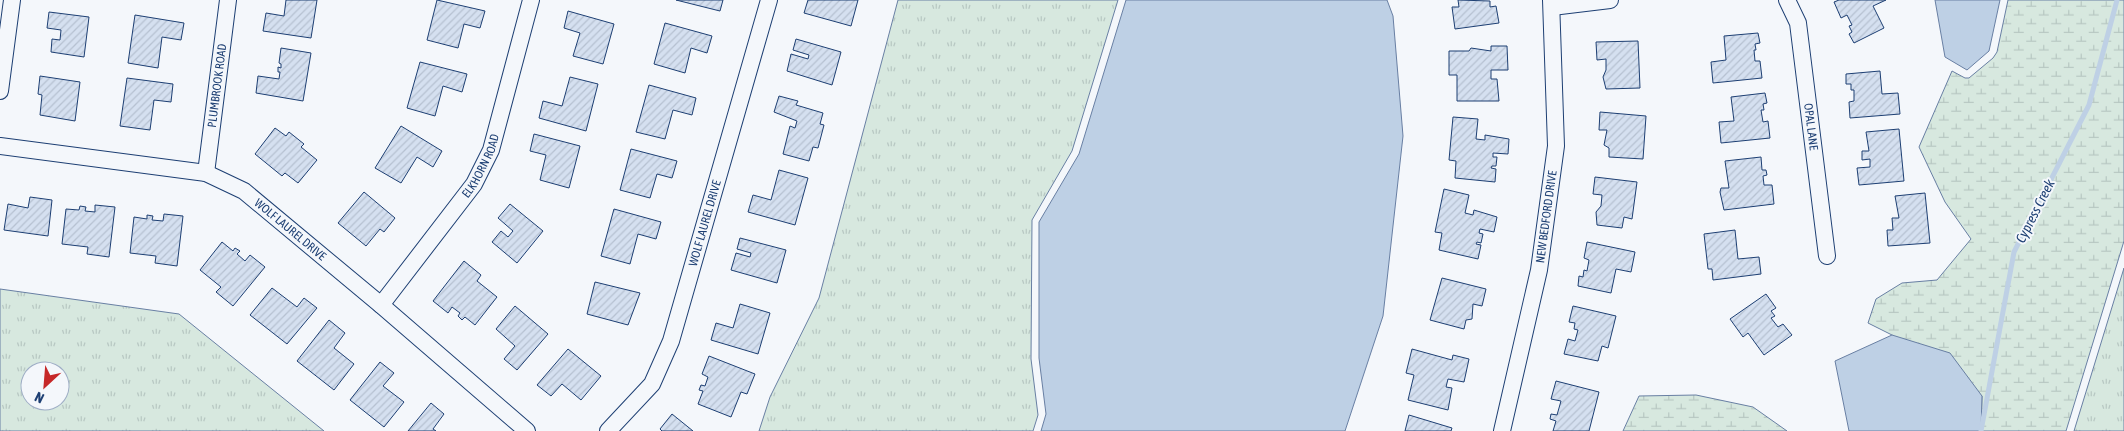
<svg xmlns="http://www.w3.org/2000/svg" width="2124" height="431" font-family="'Asap Condensed',sans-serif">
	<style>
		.grass { fill: url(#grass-tufts); stroke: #687fa3; fill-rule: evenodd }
		.wetland { fill: url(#wetland-marsh); stroke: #687fa3 }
		.water { fill: #bed0e5; stroke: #687fa3 }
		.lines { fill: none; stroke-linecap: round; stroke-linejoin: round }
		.stream { stroke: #bed0e5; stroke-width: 5 }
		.building { fill: url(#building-hatch); stroke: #1d3f73 }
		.street-casing { stroke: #1d3f73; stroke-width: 18 }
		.street { stroke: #f4f7fb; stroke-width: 16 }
		.labels { text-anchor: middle; stroke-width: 4; stroke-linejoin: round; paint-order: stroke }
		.street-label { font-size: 12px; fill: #1d3f73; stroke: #f4f7fb }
		.water-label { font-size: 14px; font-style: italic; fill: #1d3f73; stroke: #f4f7fb }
	</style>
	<defs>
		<pattern id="grass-tufts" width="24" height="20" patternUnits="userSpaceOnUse" patternTransform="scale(1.25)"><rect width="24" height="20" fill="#d7e8df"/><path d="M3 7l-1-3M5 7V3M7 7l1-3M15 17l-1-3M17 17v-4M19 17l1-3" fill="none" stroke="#b8c8c3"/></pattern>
		<pattern id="wetland-marsh" width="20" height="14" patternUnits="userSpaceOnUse" patternTransform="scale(1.25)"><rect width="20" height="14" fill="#d7e8df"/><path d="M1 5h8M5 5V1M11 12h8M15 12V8" fill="none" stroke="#b8c8c3"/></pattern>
		<pattern id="building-hatch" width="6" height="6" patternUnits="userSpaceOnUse" patternTransform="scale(1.25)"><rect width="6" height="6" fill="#d5e0f0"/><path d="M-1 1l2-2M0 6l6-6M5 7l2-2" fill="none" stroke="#b6c1d1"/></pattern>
	</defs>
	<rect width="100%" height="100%" fill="#f4f7fb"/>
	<g class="grass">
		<polygon points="898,0 1118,0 1072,151 1032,220 1031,359 1038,415 1033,431 759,431 770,397 819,298"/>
		<polygon points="2124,268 2124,431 2074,431"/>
		<path d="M0,289L179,314L324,431H0ZM30,371H60V401H30Z"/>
	</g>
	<g class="wetland">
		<polygon points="2008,0 2124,0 2124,241 2066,431 1981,431 1982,396 1892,335 1868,323 1876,299 1902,283 1937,280 1971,239 1945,202 1919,147 1952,71 1965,78 1969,78 1993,58 1997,52"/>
		<polygon points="1696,395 1753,407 1787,431 1623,431 1639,396"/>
	</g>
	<g class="water">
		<polygon points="1126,0 1387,0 1393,16 1403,136 1383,316 1345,431 1041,431 1046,414 1039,358 1039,222 1079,154"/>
		<polygon points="1935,0 2000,0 1989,51 1967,70 1945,57"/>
		<polygon points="1892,335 1950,353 1982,396 1981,431 1849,431 1835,361"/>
	</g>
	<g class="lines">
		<polyline class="stream" points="1981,431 2014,252 2089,105 2117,0"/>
	</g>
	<g class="building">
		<polygon points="286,0 317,0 311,38 263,31 266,13 284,16"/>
		<polygon points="437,0 485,11 480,28 464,24 458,48 427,40"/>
		<polygon points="676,0 723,0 720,11"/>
		<polygon points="808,0 858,0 851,26 804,13"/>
		<polygon points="1458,0 1490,1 1490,7 1496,6 1499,23 1455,29 1452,7 1459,7"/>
		<polygon points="1839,0 1886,0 1873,6 1884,28 1854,43 1849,34 1852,32 1849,26 1852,25 1847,15 1841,18 1834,2"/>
		<polygon points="568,11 614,24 603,64 573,56 580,33 564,28"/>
		<polygon points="49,12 89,17 84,57 51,52 52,39 60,40 61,30 47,28"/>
		<polygon points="135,15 184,23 181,40 162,37 158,68 128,63"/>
		<polygon points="665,23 712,36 707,53 691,48 685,73 654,64"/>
		<polygon points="1758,33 1760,43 1755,44 1756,50 1754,50 1755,61 1760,61 1762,78 1713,83 1711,62 1726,60 1724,36"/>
		<polygon points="796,39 841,52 832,85 787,71 791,54 808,59 809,55 793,50"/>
		<polygon points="1638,41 1640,88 1606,89 1603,77 1606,70 1606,59 1597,60 1596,42"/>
		<polygon points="1491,46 1507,46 1508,70 1491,70 1491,79 1497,79 1499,101 1457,101 1457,75 1449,75 1449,51 1469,51 1471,48 1491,51"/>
		<polygon points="281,48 311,53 303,101 256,93 258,76 279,79 280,72 278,72 278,67 281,68 281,64 279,63"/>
		<polygon points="420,62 467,74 462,92 443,86 435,116 407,108"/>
		<polygon points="1880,71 1882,94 1898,93 1900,114 1850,118 1849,102 1854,101 1854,90 1851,90 1851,84 1846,84 1846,74"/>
		<polygon points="40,76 80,82 75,121 40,115 42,95 38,94"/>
		<polygon points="570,77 598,84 586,131 539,118 543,101 562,106"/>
		<polygon points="127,78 173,84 171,102 154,100 150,130 120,126"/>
		<polygon points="649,85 696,98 692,115 673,110 665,139 636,132"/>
		<polygon points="1765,93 1767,103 1763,104 1764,110 1761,110 1763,122 1768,121 1770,138 1721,143 1719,122 1734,121 1731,97"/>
		<polygon points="779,96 798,101 796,105 823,113 820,124 824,125 818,148 813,147 809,161 783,154 790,126 795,128 797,121 774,112"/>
		<polygon points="1600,112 1646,116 1643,159 1609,157 1609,148 1604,145 1607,130 1599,130"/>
		<polygon points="1453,117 1478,119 1476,139 1485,140 1485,135 1509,139 1508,154 1493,153 1493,157 1497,157 1496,166 1492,166 1491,168 1496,169 1495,182 1455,178 1456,161 1449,160"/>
		<polygon points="401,126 442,151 433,167 417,157 401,183 375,168"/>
		<polygon points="275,128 286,136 289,132 304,144 301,147 317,160 298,183 285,173 282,176 255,154"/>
		<polygon points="1899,129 1904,181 1859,185 1857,168 1870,167 1870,159 1862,160 1862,151 1869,151 1866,132"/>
		<polygon points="534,134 580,146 569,188 540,180 546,155 530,151"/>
		<polygon points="631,149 677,161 672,178 657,174 650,198 620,190"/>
		<polygon points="1761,157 1762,170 1766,170 1767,175 1763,176 1764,185 1772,185 1774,204 1724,210 1720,192 1721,188 1729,188 1725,161"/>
		<polygon points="779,170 808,178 795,225 748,212 753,195 771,200"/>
		<polygon points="1595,177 1637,182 1632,219 1624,217 1622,228 1597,225 1596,212 1601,206 1602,195 1593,194"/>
		<polygon points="1444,189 1469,195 1465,213 1473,215 1474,210 1497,217 1494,232 1480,229 1479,233 1483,234 1481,243 1477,242 1476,244 1481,245 1478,259 1439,250 1442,233 1435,232"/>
		<polygon points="364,192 395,218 384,232 380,229 366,246 338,223"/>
		<polygon points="1925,193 1930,243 1888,246 1887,230 1893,230 1892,218 1899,218 1895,196"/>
		<polygon points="30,197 52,200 48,236 4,230 8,204 28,208"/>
		<polygon points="510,204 543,231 517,263 492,242 501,231 508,237 513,231 498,218"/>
		<polygon points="95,205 115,207 109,257 87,254 88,247 62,244 66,209 79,210 80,206 86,207 85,211 95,212"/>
		<polygon points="614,209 661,222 656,239 638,234 630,264 601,256"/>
		<polygon points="164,214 183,216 177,266 155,263 156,256 130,253 134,217 147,219 147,215 153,216 152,220 163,221"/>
		<polygon points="1735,230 1738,259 1759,257 1761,274 1713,280 1712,269 1708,269 1704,234"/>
		<polygon points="740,238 786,250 777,283 731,270 736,253 750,257 751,253 737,249"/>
		<polygon points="222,242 233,251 235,248 240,251 237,254 245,261 250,255 265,267 233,306 216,292 221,287 200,270"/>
		<polygon points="1587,242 1635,252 1631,272 1616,269 1611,293 1578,286 1579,276 1583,277 1584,270 1587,271 1589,260 1584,258"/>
		<polygon points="464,261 481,275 477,281 497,297 475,325 465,317 462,320 458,316 460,313 452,307 448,313 433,301"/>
		<polygon points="1442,278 1486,289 1482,306 1473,304 1472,319 1466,320 1464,329 1430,320"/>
		<polygon points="595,282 640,293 628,325 587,314"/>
		<polygon points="272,288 297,307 304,298 317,308 287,344 250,315"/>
		<polygon points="1766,294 1776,308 1771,311 1775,316 1771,318 1778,327 1783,324 1792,335 1764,355 1748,333 1743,337 1730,319"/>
		<polygon points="740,304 770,313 758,354 711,340 716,323 733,328"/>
		<polygon points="515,306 548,334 517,370 504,359 515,346 496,329"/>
		<polygon points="1573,306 1616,316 1608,348 1602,346 1598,361 1564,354 1568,339 1575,341 1578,330 1574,329 1575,323 1569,322"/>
		<polygon points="329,320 345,333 334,348 354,364 334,390 297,361"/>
		<polygon points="568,349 601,376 581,400 562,384 551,396 537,385"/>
		<polygon points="1412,349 1452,360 1453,355 1469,359 1464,382 1448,379 1446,387 1452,388 1448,410 1408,400 1414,375 1406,373"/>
		<polygon points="709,356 755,374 747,394 741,392 731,417 698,404 703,391 699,390 701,385 705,386 708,377 702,374"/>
		<polygon points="380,362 394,373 383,386 404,402 384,427 350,400"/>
		<polygon points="1556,381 1599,392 1589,431 1553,431 1556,421 1550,419 1551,414 1557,415 1561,401 1551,399"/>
		<polygon points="431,403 444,414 433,429 436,431 408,431"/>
		<polygon points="672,414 693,431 662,431 660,429"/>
		<polygon points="1409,415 1452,428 1451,431 1405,431"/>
	</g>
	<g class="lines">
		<g class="street-casing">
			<g id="street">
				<path id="s1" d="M1787,0L1798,23L1827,256"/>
				<polyline points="1552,7 1610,0"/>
				<polyline points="0,91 12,0"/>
				<path id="s2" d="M0,146L206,173L244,191L381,305L527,431"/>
				<path id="s3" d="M206,173L228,0"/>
				<path id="s4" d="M381,305L474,184L491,150L531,0"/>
				<path id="s5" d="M608,431L652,384L671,341L769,0"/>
				<path id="s6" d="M1502,431L1539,270L1556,146L1551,0"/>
			</g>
		</g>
		<use href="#street" class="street"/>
	</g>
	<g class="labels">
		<g class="street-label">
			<text dy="4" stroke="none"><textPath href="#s3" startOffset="88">PLUMBROOK ROAD</textPath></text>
			<text dy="4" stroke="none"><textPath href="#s1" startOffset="130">OPAL LANE</textPath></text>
			<text dy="4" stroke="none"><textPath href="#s4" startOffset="172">ELKHORN ROAD</textPath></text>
			<text dy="4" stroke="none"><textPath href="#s6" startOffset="219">NEW BEDFORD DRIVE</textPath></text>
			<text dy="4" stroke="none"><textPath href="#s5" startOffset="234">WOLF LAUREL DRIVE</textPath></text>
			<text dy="4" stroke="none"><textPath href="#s2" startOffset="310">WOLF LAUREL DRIVE</textPath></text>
		</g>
		<g class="water-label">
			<text transform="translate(2035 211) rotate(-63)" y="5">Cypress Creek</text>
		</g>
	</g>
	<g transform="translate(45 386) rotate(206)"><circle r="24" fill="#f4f7fb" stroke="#9eadc5"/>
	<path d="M0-4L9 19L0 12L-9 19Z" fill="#c62828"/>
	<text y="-8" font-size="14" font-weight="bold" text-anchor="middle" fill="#1d3f73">N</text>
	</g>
</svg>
